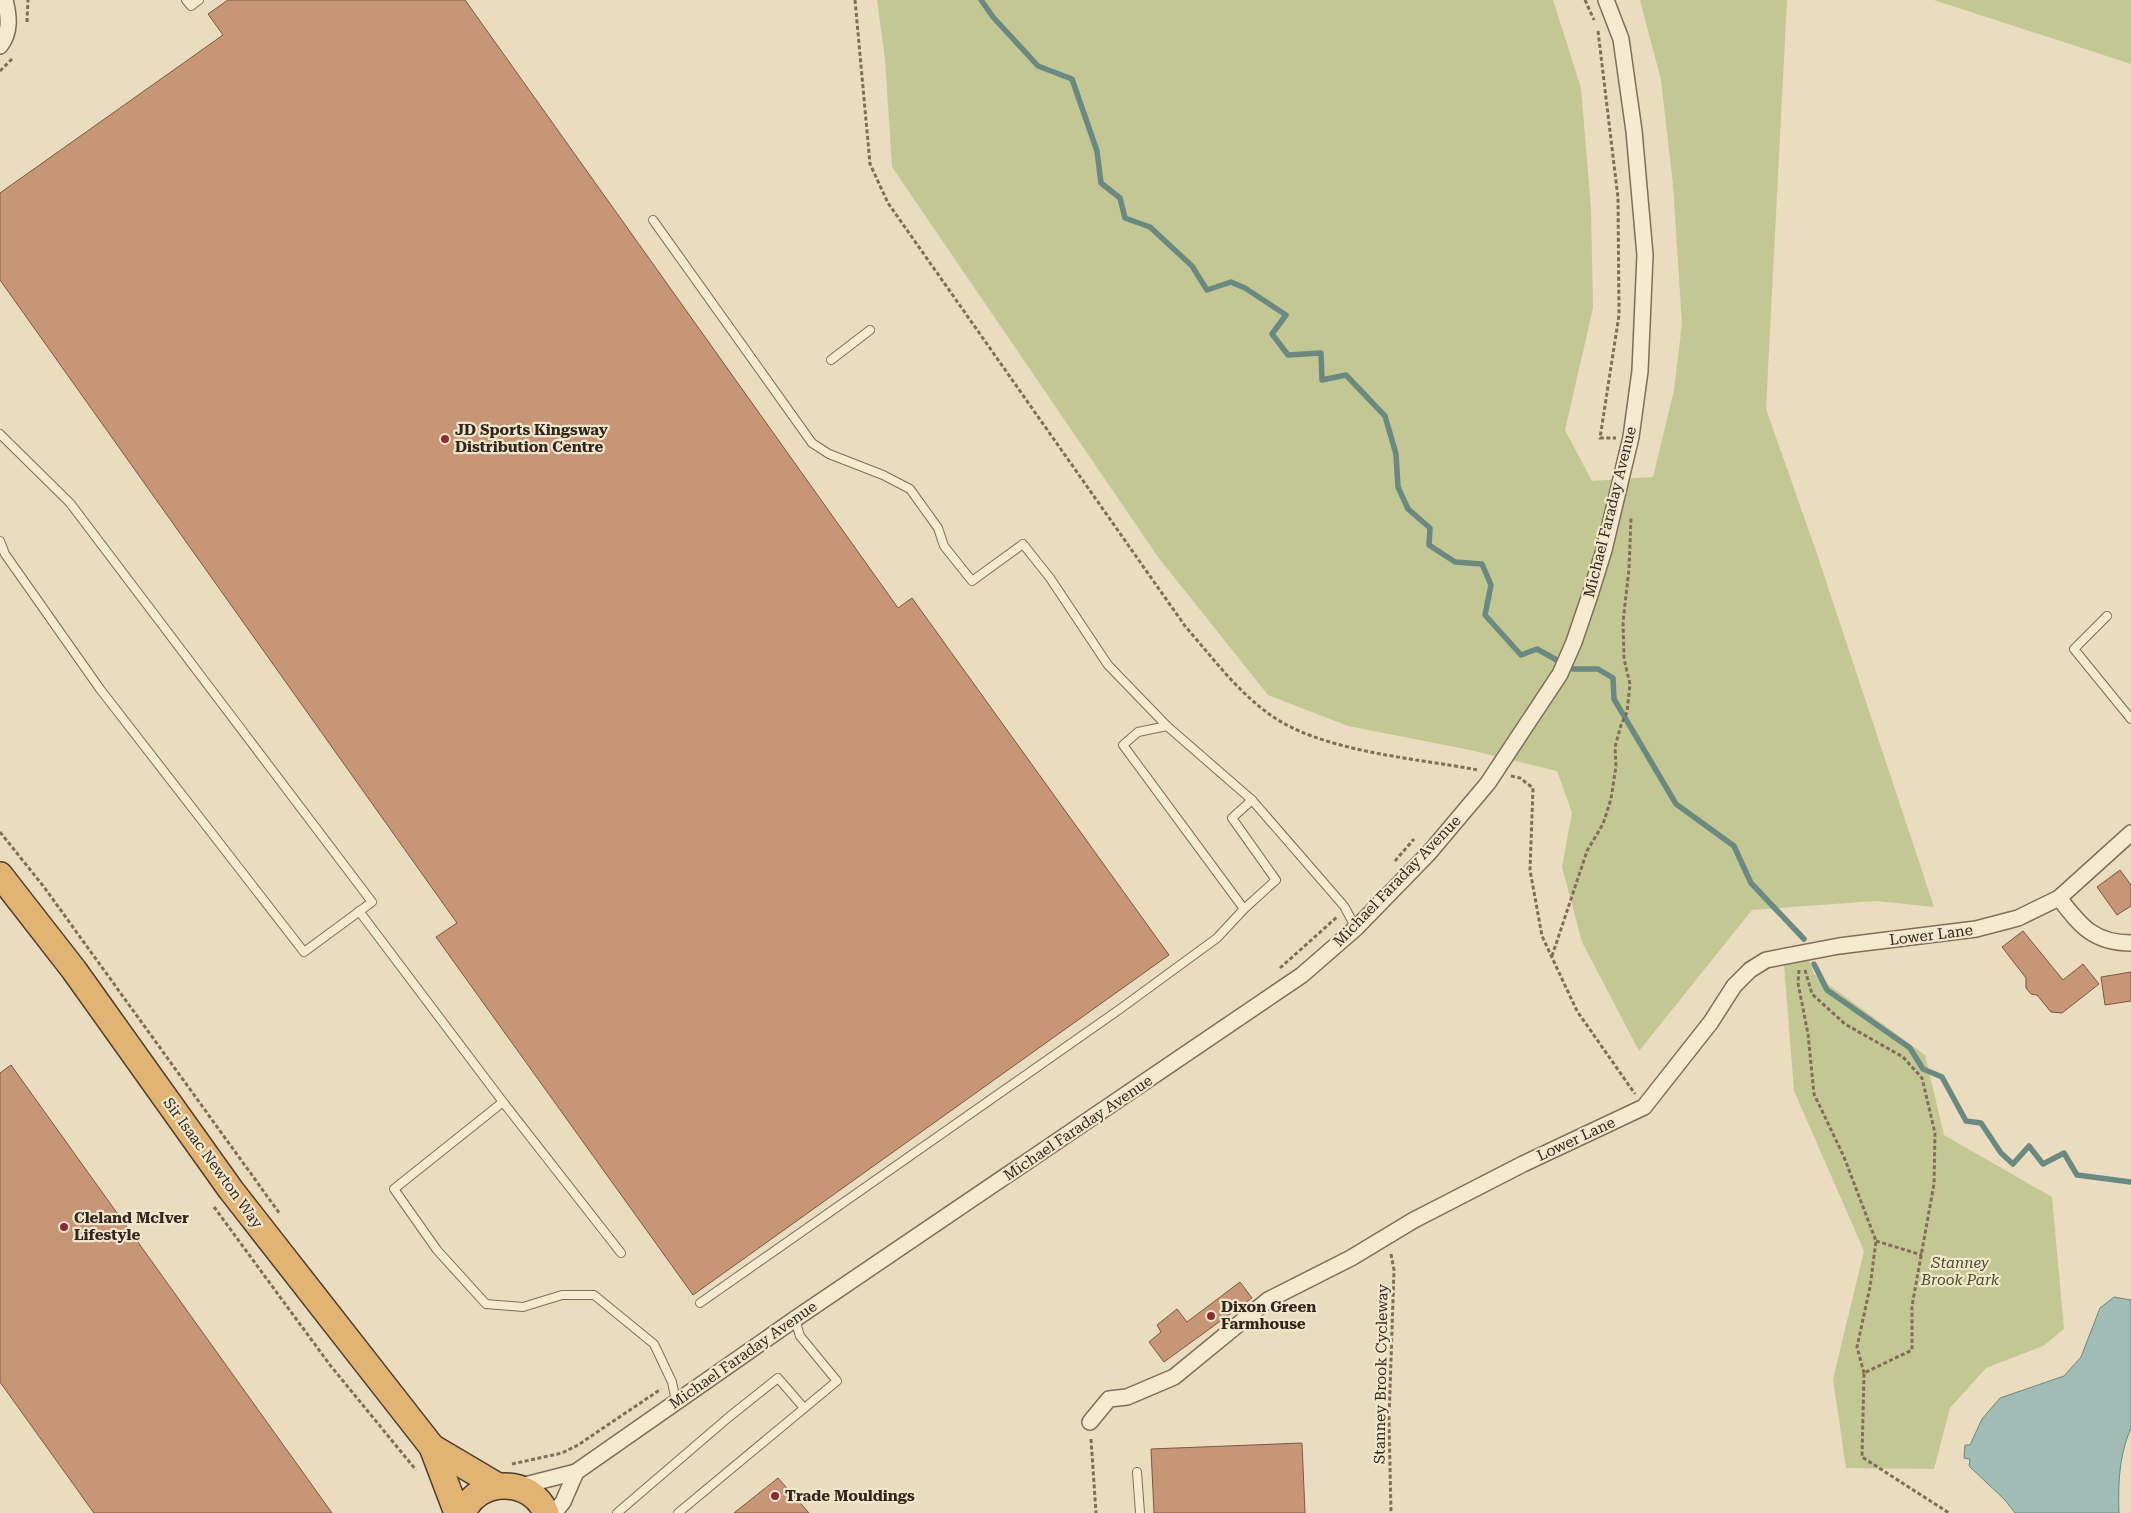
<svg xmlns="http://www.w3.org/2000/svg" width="2131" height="1513" font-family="'Roboto Serif',serif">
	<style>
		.green { fill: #c3c794 }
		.water { fill: #a1bcb4; stroke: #6a8981 }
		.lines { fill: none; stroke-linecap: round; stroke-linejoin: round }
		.stream { stroke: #6a8981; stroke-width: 5.5 }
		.building { fill: #c79676; stroke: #7f5740 }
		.service-casing { stroke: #826d58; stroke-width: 10 }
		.minor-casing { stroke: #826d58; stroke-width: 18 }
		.trunk-casing { stroke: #4f3c2d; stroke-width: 28 }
		.path { stroke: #826d58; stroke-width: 3; stroke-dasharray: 4 2.5; stroke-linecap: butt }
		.service { stroke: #f6ead1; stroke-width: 8 }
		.minor { stroke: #f6ead1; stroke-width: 15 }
		.trunk { stroke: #e2b474; stroke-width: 25 }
		.poi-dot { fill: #8d2c2f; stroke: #f2e7cd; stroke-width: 2 }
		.labels { text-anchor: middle; stroke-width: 4.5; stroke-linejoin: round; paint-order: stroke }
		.poi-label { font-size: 15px; font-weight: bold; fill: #32261c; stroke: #f2e7cd; text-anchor: start }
		.street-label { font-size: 15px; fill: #32261c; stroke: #f2e7cd }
		.park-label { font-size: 15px; font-style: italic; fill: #444d24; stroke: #f2e7cd }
	</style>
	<rect width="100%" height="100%" fill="#eadcbe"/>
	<g class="green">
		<polygon points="877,0 1553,0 1581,88 1591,209 1593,308 1565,430 1592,481 1653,477 1674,390 1682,324 1673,185 1661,80 1640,0 1787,0 1766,409 1816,551 1934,907 1876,901 1752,910 1639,1051 1582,942 1562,867 1572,813 1557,771 1470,750 1348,726 1268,695 1158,557 892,167 885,59"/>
		<polygon points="1934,0 2131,0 2131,64"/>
		<polygon points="1807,954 1814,974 1925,1055 1944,1135 2052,1197 2064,1329 2043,1346 1986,1368 1950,1408 1934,1469 1846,1468 1833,1379 1864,1251 1794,1091 1784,965"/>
	</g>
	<path class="water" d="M2114,1297L2131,1300V1428C2119,1456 2118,1483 2119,1513H2015L2005,1500L1969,1466L1970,1459L1964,1458L1965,1445H1970L1982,1419L2000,1398L2064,1376L2081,1357L2100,1308Z"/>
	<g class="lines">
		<g class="stream">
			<polyline points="981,0 993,17 1038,66 1072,79 1097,151 1101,183 1120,198 1125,218 1150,227 1192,266 1207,290 1231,282 1245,288 1286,315 1272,334 1288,355 1321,353 1322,380 1346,375 1385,416 1396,454 1398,487 1408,509 1430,528 1429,545 1455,562 1482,564 1491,585 1485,615 1521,655 1537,649 1573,669 1598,669 1613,678 1614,699 1676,804 1734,846 1751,883 1804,939"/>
			<polyline points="1814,964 1827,990 1910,1048 1923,1069 1942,1077 1966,1121 1981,1123 2001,1153 2013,1164 2029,1146 2043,1164 2064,1153 2077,1175 2131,1182"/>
		</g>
	</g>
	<g class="building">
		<polygon points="228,0 465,0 898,608 912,598 1169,955 693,1295 436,937 457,923 0,280 0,193 223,35 208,14"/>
		<polygon points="2120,870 2131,885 2131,906 2117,915 2097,887"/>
		<polygon points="2023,931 2063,980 2083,964 2099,984 2062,1013 2051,1012 2037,995 2031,994 2026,988 2026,978 2002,947"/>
		<polygon points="2131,972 2131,1001 2105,1005 2101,977"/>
		<polygon points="11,1065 332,1513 94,1513 0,1382 0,1073"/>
		<polygon points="1240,1282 1252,1298 1164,1362 1149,1342 1161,1332 1157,1325 1177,1309 1187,1322"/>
		<polygon points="1302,1443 1305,1513 1154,1513 1151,1449"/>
		<polygon points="778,1478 809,1513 734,1513"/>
	</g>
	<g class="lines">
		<g class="service-casing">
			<g id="service">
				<polyline points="186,0 191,6 199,0"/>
				<polyline points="653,220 812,443 829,454 883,475 910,489 938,528 944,546 972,581 1023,544 1050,578 1108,665 1167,726 1252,800 1344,906 1356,928"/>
				<polyline points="831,360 870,330"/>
				<polyline points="0,434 70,503 372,902 304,952 100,689 5,554 0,541"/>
				<polyline points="2107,616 2074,649 2131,719"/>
				<polyline points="1244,909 1276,880 1232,818 1252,800"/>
				<polyline points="359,911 503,1102 621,1253"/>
				<polyline points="503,1102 394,1189 437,1250 486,1304 523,1307 562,1295 594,1295 654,1344 672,1382 676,1401"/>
				<polyline points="700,1303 1120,1009 1217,938 1244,909 1123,745 1138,732 1167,726"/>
				<polyline points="1137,1472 1140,1513"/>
				<polyline points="617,1513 729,1417 778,1378 804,1408"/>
				<polyline points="678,1513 837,1381 800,1336 795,1319"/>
			</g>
		</g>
		<g class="minor-casing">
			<g id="minor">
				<path d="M0,46C11,32 9,16 5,0"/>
				<path d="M2059,898C2080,925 2093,943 2131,943"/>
				<polyline points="1090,1422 1109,1399 1127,1397 1174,1377 1268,1300 1351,1258 1414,1220 1523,1164 1644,1107 1711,1022 1734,986 1750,970 1766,960 1839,946 1976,929 2018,918 2059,898 2131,833"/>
				<polyline points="517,1487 576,1472 795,1319 1302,975 1356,928 1429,853 1488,783 1560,674 1574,642 1590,595 1604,550 1631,437 1640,371 1645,255 1634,131 1621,39 1606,0"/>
				<polyline points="554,1513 563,1502 576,1472"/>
			</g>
		</g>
		<g class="trunk-casing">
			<g id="trunk">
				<polyline points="0,875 74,970 231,1190 432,1447 457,1513"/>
				<polyline points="432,1447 498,1486"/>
				<path d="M463,1513C477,1477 532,1477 546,1513"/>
			</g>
		</g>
		<g class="path">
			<path d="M855,0L870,164L888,203L1185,626C1212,657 1236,690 1269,714C1321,752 1415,758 1478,770"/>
			<polyline points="1585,0 1594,20"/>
			<polyline points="27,22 28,0"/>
			<polyline points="1598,31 1618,198 1619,315 1600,438 1616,438"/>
			<polyline points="0,71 12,59"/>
			<polyline points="1511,776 1520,778 1533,788 1530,870 1542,936 1577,1011 1635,1094"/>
			<polyline points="0,832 44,887 280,1214"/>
			<polyline points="1395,861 1414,839"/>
			<polyline points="1552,956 1587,851 1603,824 1611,799 1616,766 1615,747 1621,725 1627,712 1630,684 1624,659 1623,622 1629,569 1631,518"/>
			<polyline points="1280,968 1337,917"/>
			<polyline points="1799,970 1798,983 1808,1034 1814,1094 1844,1157 1876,1241 1870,1287 1857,1347 1864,1373"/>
			<polyline points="1805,970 1812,994 1845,1024 1903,1057 1922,1078 1935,1133 1934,1184 1912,1306 1912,1350 1864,1373 1862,1457 1949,1513"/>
			<polyline points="214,1207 330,1365 416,1470"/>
			<polyline points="1876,1241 1922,1255"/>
			<polyline points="1391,1254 1394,1270 1389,1420 1391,1513"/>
			<polyline points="1091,1439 1096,1513"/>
			<polyline points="512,1464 562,1453 578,1445 661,1389"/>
		</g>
		<use href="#service" class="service"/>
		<use href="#minor" class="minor"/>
		<use href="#trunk" class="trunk"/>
	</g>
	<g class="poi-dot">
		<circle cx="445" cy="439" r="5"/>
		<circle cx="64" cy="1227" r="5"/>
		<circle cx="1211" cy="1316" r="5"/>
		<circle cx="775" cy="1496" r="5"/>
	</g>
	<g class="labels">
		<g class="poi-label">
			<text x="455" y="435">JD Sports Kingsway<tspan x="455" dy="17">Distribution Centre</tspan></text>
			<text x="74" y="1223">Cleland McIver<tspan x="74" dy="17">Lifestyle</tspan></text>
			<text x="1221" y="1312">Dixon Green<tspan x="1221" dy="17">Farmhouse</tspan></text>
			<text x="785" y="1501">Trade Mouldings</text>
		</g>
		<g class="street-label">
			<text transform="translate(1610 512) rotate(-76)" y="5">Michael Faraday Avenue</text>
			<text transform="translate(1397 881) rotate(-46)" y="5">Michael Faraday Avenue</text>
			<text transform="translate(1931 935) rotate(-7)" y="5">Lower Lane</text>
			<text transform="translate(1078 1128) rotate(-34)" y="5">Michael Faraday Avenue</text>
			<text transform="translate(1576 1139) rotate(-25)" y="5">Lower Lane</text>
			<text transform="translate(213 1163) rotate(54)" y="5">Sir Isaac Newton Way</text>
			<text transform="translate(743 1355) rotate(-35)" y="5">Michael Faraday Avenue</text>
			<text transform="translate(1381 1374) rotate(-89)" y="5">Stanney Brook Cycleway</text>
		</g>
		<g class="park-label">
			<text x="1960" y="1268">Stanney<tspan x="1960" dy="17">Brook Park</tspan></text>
		</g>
	</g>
</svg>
